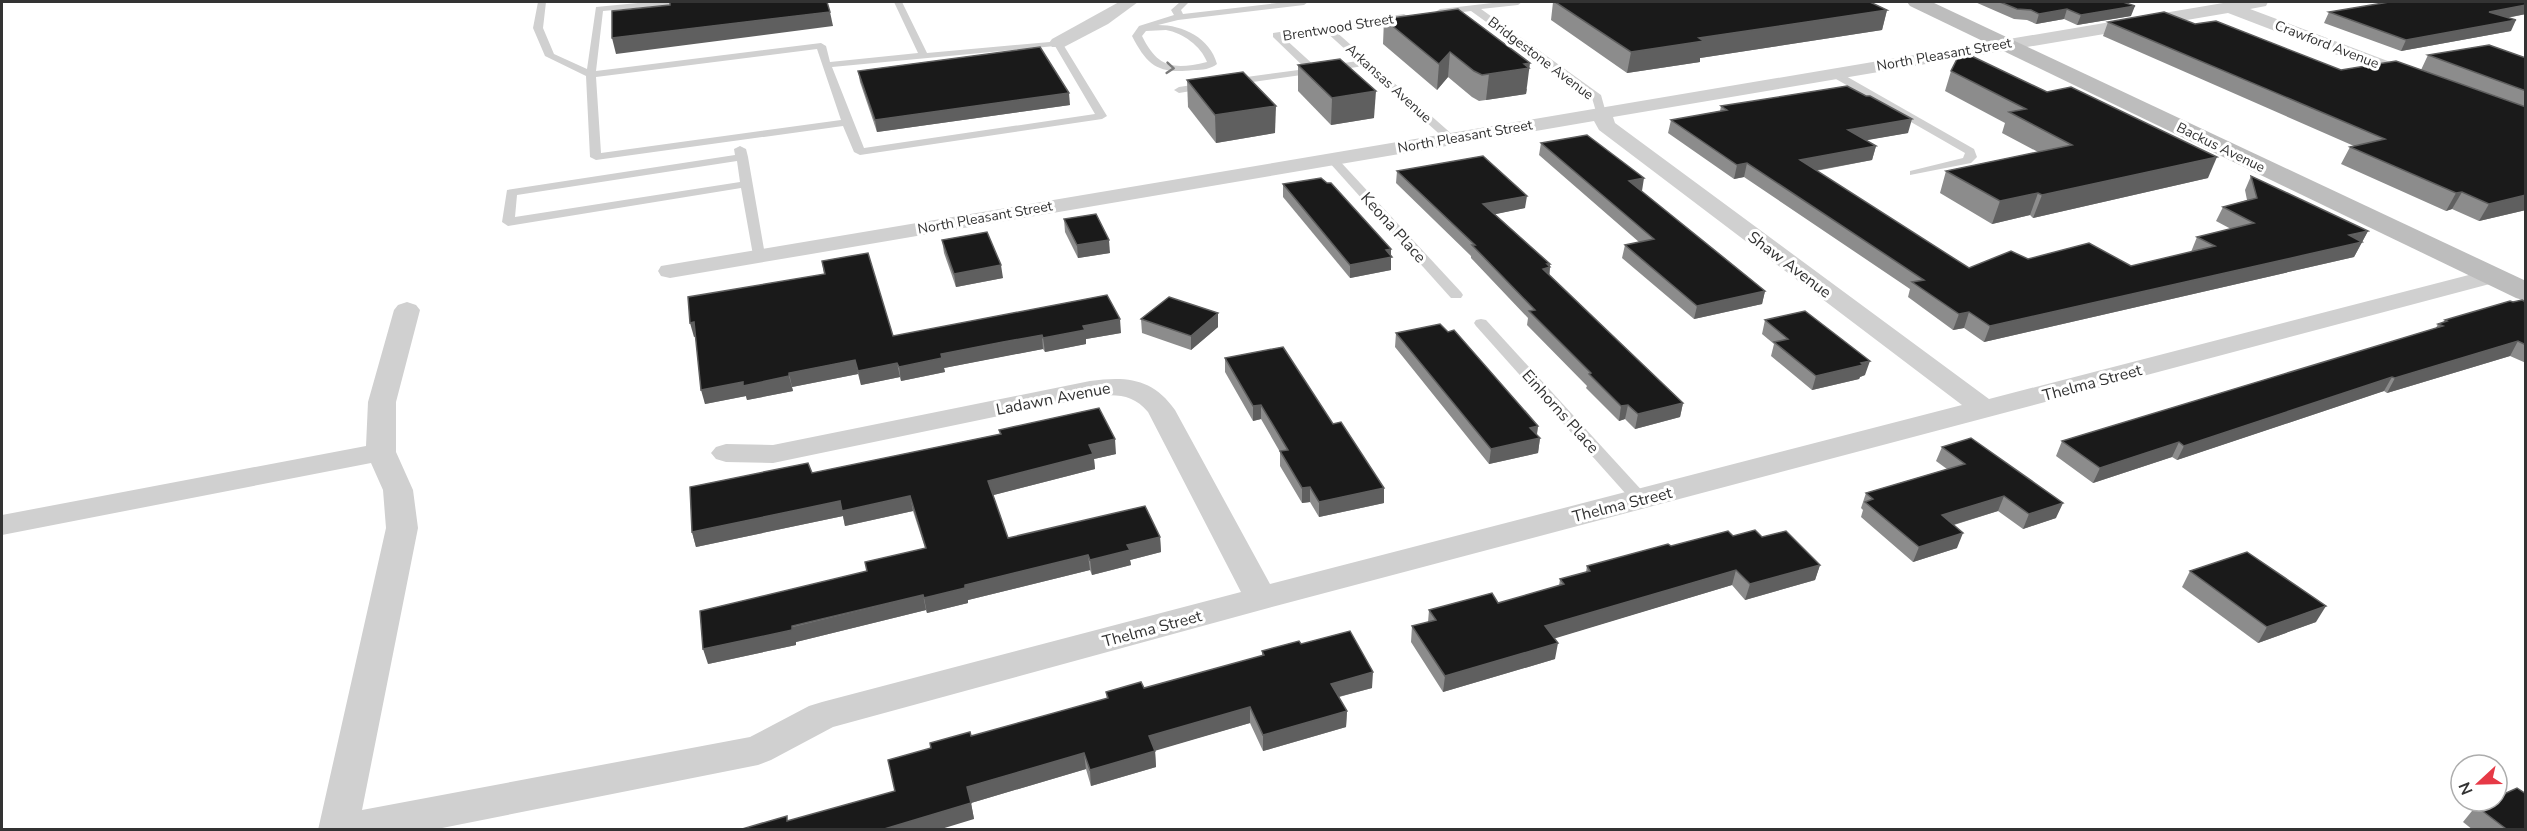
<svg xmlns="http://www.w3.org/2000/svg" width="2527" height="831" font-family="'Nunito Sans',sans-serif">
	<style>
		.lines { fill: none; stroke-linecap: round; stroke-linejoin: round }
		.lane { fill: #d0d0d0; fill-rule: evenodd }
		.street { fill: #d0d0d0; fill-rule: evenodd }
		.secondary { fill: #bdbdbd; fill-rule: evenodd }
		.wall { fill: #8c8c8c }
		.shaded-wall { fill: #5f5f5f }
		.building { fill: #1a1a1a; stroke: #5f5f5f; stroke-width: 1.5 }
		.oneway { stroke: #7a7a7a }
		.labels { text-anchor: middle; stroke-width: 6; stroke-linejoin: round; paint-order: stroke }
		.far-street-label { font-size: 14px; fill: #333; stroke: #fff }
		.street-label { font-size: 16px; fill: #333; stroke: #fff }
	</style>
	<rect width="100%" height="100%" fill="#fff"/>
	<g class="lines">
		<g class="lane">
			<path d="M538,2H546L543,28L554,54L587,69L596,7L648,2H674L670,5L603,11L596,71L821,43L826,46L830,62L918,53L894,2H902L927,53L1061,41L1107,116L1102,119L860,155L854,152L843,126L596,160L590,157L586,76L545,56L533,28ZM1055,46L1095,114L864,148L832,67ZM817,49L841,120L601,153L596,77Z"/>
			<path d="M1180,2H1189L1181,10L1183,14L1286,2H1308L1304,5L1178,20L1158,25C1183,25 1210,38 1217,64C1211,69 1202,70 1194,70C1159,74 1148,67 1132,36L1139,26L1174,15L1171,10ZM1166,30C1183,33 1201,46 1207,62C1173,70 1158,68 1142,36L1146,31Z"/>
			<polygon points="1501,2 1522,2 1518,5 1481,9 1601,95 1606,113 1605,115 1597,115 1592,98 1471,11 1440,15 1435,12 1440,9"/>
			<path d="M1404,14L1409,17L1407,19L1334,30L1454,136V140H1446L1364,66L1232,85L1227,82L1232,79L1306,69L1273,37V33ZM1325,31L1358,61L1316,67L1283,37Z"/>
			<polygon points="1829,71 1837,71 1974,149 1977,157 1971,163 1910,175 1910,171 1963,158 1965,153 1829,75"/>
			<polygon points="1205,83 1210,86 1209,88 1179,93 1174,90 1179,87"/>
			<path d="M740,146L746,149L748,157L765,255L763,258H755L753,255L741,188L508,226L502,222L507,190L735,155L734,149ZM737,161L740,182L515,217L517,195Z"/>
			<polygon points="1332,156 1336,157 1461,292 1463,295 1461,298 1451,298 1328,161 1328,157"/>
			<polygon points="1481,319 1486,320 1646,495 1648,499 1646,503 1634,503 1476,326 1474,323 1476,320"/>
		</g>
		<g class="street">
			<polygon points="1119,2 1138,2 1108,24 1064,47 1052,47 1049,43 1052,39"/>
			<path d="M2229,2H2268L2266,6L2250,9L2422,74L2425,78L2422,82H2408L2228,13L1613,117L1615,123L1989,399L2492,269L2501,271L2504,276L2501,281L1261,610L833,727L771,760L758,765L432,830H318L386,528L383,490L371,463L2,535V515L366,446L368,402L394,310L398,305L407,302L416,305L420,310L396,402V452L413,490L418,528L362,810L750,737L809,706L822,702L1241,592L1148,412C1132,393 1114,394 1090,397L773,463L726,462L716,459L711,453L716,447L726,444L773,445L1090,381C1126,376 1153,378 1175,410L1270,584L1962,405L1599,130L1594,121L670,278L661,276L658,271L661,266Z"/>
		</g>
		<polygon class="secondary" points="1907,2 1932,2 2526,281 2526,301 2516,298 1910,6"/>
	</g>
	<g class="wall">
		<polygon points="1553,2 1870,2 1887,10 1882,30 1700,58 1700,62 1627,73 1551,20"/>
		<polygon points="1975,2 2123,2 2131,16 2077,25 2064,19 2036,24 2027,20 2014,19"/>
		<polygon points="2526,2 2526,14 2507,18 2511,31 2401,51 2324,23 2329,12"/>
		<polygon points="1384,19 1527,89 1526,94 1479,101 1472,97 1448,77 1437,90 1383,44"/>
		<polygon points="2108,22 2195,24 2341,70 2421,70 2428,55 2526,58 2526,210 2479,221 2452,209 2446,211 2341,164 2350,147 2354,146 2103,36"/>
		<polygon points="1298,65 1374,118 1331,125 1298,91"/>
		<polygon points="858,71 1070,105 877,132 860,82"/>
		<polygon points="1951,71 2208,178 2033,218 2030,215 1992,224 1940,193 1946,171 2038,152 2002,133 2005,123 1945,91"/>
		<polygon points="1187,80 1275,133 1216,143 1188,107"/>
		<polygon points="1721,106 1908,133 1866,140 1876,146 1872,160 1816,171 1969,268 2028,259 2131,266 2191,252 2197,237 2231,229 2216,221 2223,207 2247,200 2245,190 2251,176 2368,231 2354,257 1984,342 1964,328 1953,330 1908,297 1910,289 1744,177 1734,179 1668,133 1671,120 1720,111"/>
		<polygon points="1541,143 1642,191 1641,191 1765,291 1762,304 1694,319 1622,258 1625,245 1639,242 1539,155"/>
		<polygon points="1397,171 1525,208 1495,214 1550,264 1549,275 1683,403 1680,417 1635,429 1625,419 1619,421 1586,388 1587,386 1527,325 1528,318 1471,258 1471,256 1396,183"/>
		<polygon points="1283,184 1391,249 1391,270 1350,278 1283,197"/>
		<polygon points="1064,219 1110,253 1078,258 1065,232"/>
		<polygon points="942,240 1003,278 956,287 944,253"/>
		<polygon points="822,261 893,336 1121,333 1086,339 1086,344 1045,352 1043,349 1005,356 944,368 945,372 901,381 900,377 861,385 858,374 792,387 793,391 747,400 746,396 705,404 696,337 694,337 824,274"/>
		<polygon points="2513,302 2526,302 2526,363 2510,356 2387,393 2384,391 2177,460 2172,457 2093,483 2056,456 2062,441 2436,328 2438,324 2443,323 2445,320"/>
		<polygon points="1141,319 1218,327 1191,350 1142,333"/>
		<polygon points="1765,320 1865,375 1860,377 1859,379 1812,390 1771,356 1774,344 1762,334"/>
		<polygon points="1396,333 1538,426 1537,435 1540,438 1538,453 1489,464 1395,347"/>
		<polygon points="1225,358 1384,503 1319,517 1310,502 1302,503 1280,466 1280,452 1261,419 1253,421 1225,372"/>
		<polygon points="999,430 1116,454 1094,459 1095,469 993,495 1008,538 1160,537 1161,552 1130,560 1131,565 1092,575 1090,570 968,600 968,603 927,613 926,610 796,642 796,645 708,664 867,571 925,548 913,511 845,526 843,516 696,547 692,532 812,473 1000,434"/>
		<polygon points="1942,447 2056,518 2023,529 1998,511 1954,525 1957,548 1913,562 1861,517 1863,510 1861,508 1866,493 1947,469 1936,461"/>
		<polygon points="1733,536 1762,537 1820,565 1815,580 1745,600 1732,585 1554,638 1555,659 1443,692 1411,642 1412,626 1428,622 1429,610 1498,603 1559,586 1560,579 1586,572 1587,566 1671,546"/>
		<polygon points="2190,571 2316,622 2258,643 2182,587"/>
		<polygon points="1301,644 1372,688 1339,697 1347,711 1346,727 1263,751 1250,723 1155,750 1156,767 1091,786 1086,769 971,803 974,819 788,821 895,791 971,736 1107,699 1106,692 1144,688 1262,656 1262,651"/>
		<polygon points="2476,806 2526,830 2473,830 2463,822"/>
	</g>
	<g class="shaded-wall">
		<polygon points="2526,5 2526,14 2484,22 2489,12"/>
		<polygon points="2135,6 2131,16 2077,25 2081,15"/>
		<polygon points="2067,9 2064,19 2036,24 2039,14"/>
		<polygon points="1887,10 1882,30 1700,58 1700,62 1627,73 1631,52 1699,38"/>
		<polygon points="830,12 833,26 616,54 612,38"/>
		<polygon points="2516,20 2511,31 2401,51 2406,40"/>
		<polygon points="1450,52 1448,77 1437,90 1439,64"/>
		<polygon points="1530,63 1526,94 1486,100 1489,74 1524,64"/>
		<polygon points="1376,91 1374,118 1331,125 1332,98"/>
		<polygon points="1069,93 1070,105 877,132 875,120"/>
		<polygon points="1276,106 1275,133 1216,143 1215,115"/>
		<polygon points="1912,119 1908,133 1845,144 1848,130"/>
		<polygon points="1876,146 1872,160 1796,174 1800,160"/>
		<polygon points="2217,157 2208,178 2033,218 2042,195"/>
		<polygon points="1747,163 1744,177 1734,179 1737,165"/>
		<polygon points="1644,178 1642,191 1627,194 1629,181"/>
		<polygon points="2462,192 2452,209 2446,211 2456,193"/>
		<polygon points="2038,193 2030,215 1992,224 2000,201"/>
		<polygon points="2526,195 2526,210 2479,221 2489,204"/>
		<polygon points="1527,196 1525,208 1482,217 1483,204"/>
		<polygon points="2368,231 2354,257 1984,342 1990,326"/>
		<polygon points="1109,240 1110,253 1078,258 1077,245"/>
		<polygon points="1391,249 1391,270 1350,278 1350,265 1386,250"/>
		<polygon points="1547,264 1550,264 1550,267 1549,281 1543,269"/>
		<polygon points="1001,265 1003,278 956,287 954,274"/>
		<polygon points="1765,291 1762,304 1694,319 1697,306"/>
		<polygon points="1969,312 1964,328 1953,330 1959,314"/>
		<polygon points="1218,313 1218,327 1191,350 1191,336"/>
		<polygon points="1120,319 1121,333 1086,339 1086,344 1045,352 1043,338 1083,326"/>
		<polygon points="694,322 698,336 694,337 690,323"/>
		<polygon points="1042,335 1043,349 944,368 945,372 901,381 899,367 941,354"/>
		<polygon points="2518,341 2510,356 2387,393 2395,378"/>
		<polygon points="855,360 858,374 792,387 789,373"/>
		<polygon points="1870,361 1865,375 1860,377 1859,379 1812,390 1816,376"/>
		<polygon points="897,363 900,377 861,385 858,371"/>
		<polygon points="789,376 793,391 747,400 746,396 705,404 701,390 743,382"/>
		<polygon points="2392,377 2384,391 2177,460 2184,446"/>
		<polygon points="1683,403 1680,417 1635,429 1638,414"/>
		<polygon points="1261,405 1261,419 1253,421 1253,406"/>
		<polygon points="1628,405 1625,419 1619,421 1621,406"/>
		<polygon points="1538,426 1536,439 1540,438 1538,453 1489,464 1491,449 1530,428"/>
		<polygon points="1115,439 1116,454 1094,459 1095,469 990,496 988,481 1089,445"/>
		<polygon points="2179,442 2172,457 2093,483 2100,468"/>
		<polygon points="1310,487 1310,502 1302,503 1302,488"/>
		<polygon points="1384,488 1384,503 1319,517 1319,502"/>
		<polygon points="910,496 913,511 845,526 843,516 696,547 692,532 840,501"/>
		<polygon points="2004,496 1998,511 1936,530 1942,515"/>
		<polygon points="2063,503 2056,518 2023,529 2029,514"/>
		<polygon points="1963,533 1957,548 1913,562 1919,547"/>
		<polygon points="1160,537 1161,552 1130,560 1131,565 1092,575 1090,560 1127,545"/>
		<polygon points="1088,555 1090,570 968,600 968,603 927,613 924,598 965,585"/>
		<polygon points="1820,565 1815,580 1745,600 1750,584"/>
		<polygon points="1736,570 1732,585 1543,642 1545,626"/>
		<polygon points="923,595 926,610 796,642 796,645 708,664 703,649"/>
		<polygon points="2326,606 2316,622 2258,643 2267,627"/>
		<polygon points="1558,643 1555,659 1443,692 1445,676"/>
		<polygon points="1373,672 1372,688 1330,699 1331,684"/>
		<polygon points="1250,707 1250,723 1151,752 1149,736"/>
		<polygon points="1347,711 1346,727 1263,751 1263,735"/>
		<polygon points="1155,751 1156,767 1091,786 1090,770"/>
		<polygon points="1084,753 1086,769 971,803 974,819 938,830 881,830 967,787"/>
	</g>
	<g class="building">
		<polygon points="670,2 827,2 830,12 612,38 612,11 670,5"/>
		<polygon points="1555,2 1870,2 1887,10 1699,38 1704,41 1631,52"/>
		<polygon points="2000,2 2123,2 2135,6 2081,15 2067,9 2039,14 2031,10 2017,9"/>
		<polygon points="2389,2 2526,2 2526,5 2489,12 2516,20 2406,40 2329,12"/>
		<polygon points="1458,9 1530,63 1524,64 1529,68 1482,75 1474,71 1450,52 1439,64 1384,19"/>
		<polygon points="2164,12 2195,24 2216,21 2341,70 2396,61 2526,107 2526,195 2489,204 2462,192 2456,193 2350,147 2385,139 2108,22"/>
		<polygon points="2489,45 2526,58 2526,91 2428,55"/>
		<polygon points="1040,47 1069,93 875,120 858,71"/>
		<polygon points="1961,51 2047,92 2071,87 2217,157 2042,195 2038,193 2000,201 1946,171 2072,145 2009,112 2026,109 1951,71"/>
		<polygon points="1340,59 1376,91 1332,98 1298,65"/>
		<polygon points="1243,72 1276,106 1215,115 1187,80"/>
		<polygon points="1847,86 1866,96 1870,96 1912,119 1848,130 1876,146 1800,160 1969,268 2011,251 2028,259 2089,243 2131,266 2215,246 2197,237 2254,223 2223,207 2257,198 2251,176 2368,231 2349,235 2362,242 1990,326 1969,312 1959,314 1912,282 1924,280 1747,163 1737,165 1671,120 1727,110 1721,106"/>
		<polygon points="1587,135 1644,178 1629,181 1765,291 1697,306 1625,245 1654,239 1541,143"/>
		<polygon points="1483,156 1527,196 1483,204 1550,264 1547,264 1550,267 1543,269 1683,403 1638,414 1628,405 1621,406 1589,374 1591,373 1529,311 1535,310 1472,245 1475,245 1397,171"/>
		<polygon points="1321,178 1327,183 1331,183 1391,249 1386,250 1392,257 1350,265 1283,184"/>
		<polygon points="1096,214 1109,240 1077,245 1064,219"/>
		<polygon points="987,232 1001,265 954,274 942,240"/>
		<polygon points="868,253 893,336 1107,295 1120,319 1083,326 1085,330 1043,338 1042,335 1003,342 941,354 942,358 899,367 897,363 858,371 855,360 789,373 789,376 743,386 743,382 701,390 694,322 690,323 688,297 825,274 822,261"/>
		<polygon points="1169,297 1218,313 1191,336 1141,319"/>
		<polygon points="2522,300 2526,302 2526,345 2518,341 2395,378 2392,377 2184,446 2179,442 2100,468 2062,441 2443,326 2438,324 2447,321 2445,320 2510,301 2513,302"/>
		<polygon points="1805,311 1870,361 1861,363 1863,365 1816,376 1774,342 1788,339 1765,320"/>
		<polygon points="1440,324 1448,332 1454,330 1538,426 1530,428 1540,438 1491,449 1396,333"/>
		<polygon points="1283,347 1333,424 1341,422 1384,488 1319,502 1310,487 1302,488 1280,451 1288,450 1261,405 1253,406 1225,358"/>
		<polygon points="1099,408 1115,439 1089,445 1093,454 988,481 1008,538 1145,506 1160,537 1127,545 1130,550 1090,560 1088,555 965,585 965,588 924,598 923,595 792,626 792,630 703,649 700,611 867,571 865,562 926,548 910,496 842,511 840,501 692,532 690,487 808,463 812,473 1001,434 999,430"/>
		<polygon points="1971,438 2063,503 2029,514 2004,496 1942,515 1963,533 1919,547 1865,502 1873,499 1866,493 1965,464 1942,447"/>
		<polygon points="1755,530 1762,537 1786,531 1820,565 1750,584 1736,570 1545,626 1558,643 1445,676 1412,626 1436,620 1429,610 1492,593 1498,603 1564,584 1560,579 1590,571 1587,566 1668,544 1671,546 1728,531 1733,536"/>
		<polygon points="2247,552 2326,606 2267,627 2190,571"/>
		<polygon points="1350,631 1373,672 1331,684 1347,711 1263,735 1250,707 1149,736 1155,751 1090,770 1084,753 967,787 971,803 881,830 742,830 742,829 787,816 787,821 895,791 888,760 931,748 930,743 970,732 971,736 1108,698 1106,692 1141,682 1144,688 1264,655 1262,651 1299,641 1301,644"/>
		<polygon points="2517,788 2526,794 2526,830 2501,830 2505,828 2476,806 2487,801 2497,801 2497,797"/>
	</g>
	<defs><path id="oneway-chevron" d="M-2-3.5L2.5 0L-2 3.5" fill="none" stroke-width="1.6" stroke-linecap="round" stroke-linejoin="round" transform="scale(1.5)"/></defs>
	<use class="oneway" href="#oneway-chevron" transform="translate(1170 68) rotate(5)"/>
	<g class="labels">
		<g class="far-street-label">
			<text transform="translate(1338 27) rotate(-9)" y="5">Brentwood Street</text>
			<text transform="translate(2327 44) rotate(21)" y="5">Crawford Avenue</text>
			<text transform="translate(1944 54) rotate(-10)" y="5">North Pleasant Street</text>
			<text transform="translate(1541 58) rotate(37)" y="5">Bridgestone Avenue</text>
			<text transform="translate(1389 83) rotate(42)" y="5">Arkansas Avenue</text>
			<text transform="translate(1465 136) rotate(-10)" y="5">North Pleasant Street</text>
			<text transform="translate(2221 147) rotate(26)" y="5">Backus Avenue</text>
			<text transform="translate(985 217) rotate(-10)" y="5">North Pleasant Street</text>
		</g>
		<g class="street-label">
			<text transform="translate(1394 227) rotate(48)" y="6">Keona Place</text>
			<text transform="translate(1790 264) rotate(37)" y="6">Shaw Avenue</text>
			<text transform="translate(2092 382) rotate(-15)" y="6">Thelma Street</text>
			<text transform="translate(1053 398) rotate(-11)" y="6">Ladawn Avenue</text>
			<text transform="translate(1561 411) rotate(48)" y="6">Einhorns Place</text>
			<text transform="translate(1622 504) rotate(-14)" y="6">Thelma Street</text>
			<text transform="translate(1152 628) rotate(-15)" y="6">Thelma Street</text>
		</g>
	</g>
	<rect width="2527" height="831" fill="none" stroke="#333333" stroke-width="6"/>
	<g transform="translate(2479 783) rotate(248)"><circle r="28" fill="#ffffff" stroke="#adadad" stroke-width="1.5"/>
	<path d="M0-4.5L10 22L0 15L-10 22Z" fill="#e63946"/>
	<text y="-9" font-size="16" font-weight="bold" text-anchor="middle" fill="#333333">N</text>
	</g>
</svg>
